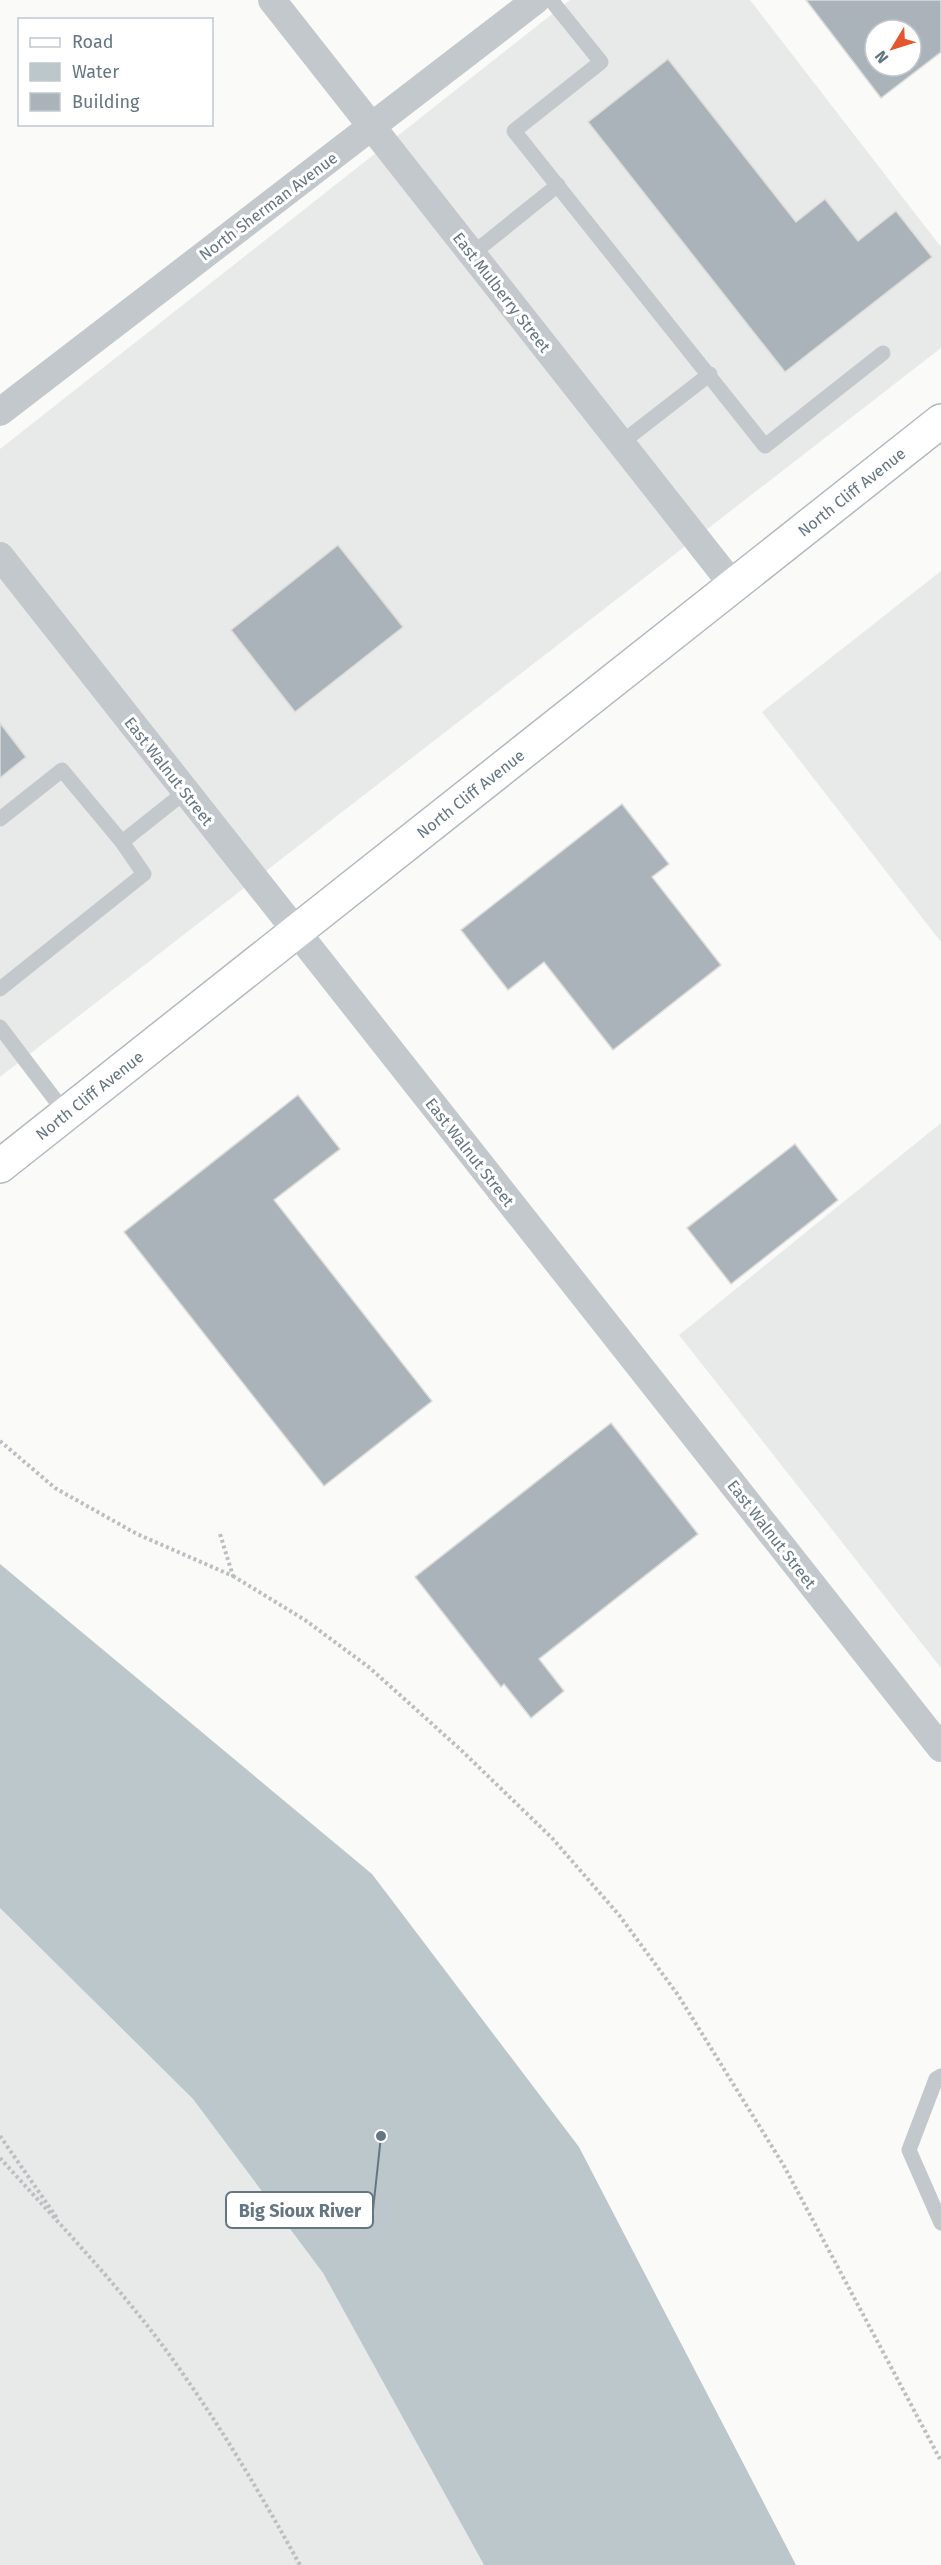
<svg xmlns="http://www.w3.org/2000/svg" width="941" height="2565" font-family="'Fira Sans',sans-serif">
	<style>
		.built { fill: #e8e9e9 }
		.water { fill: #bbc7cb }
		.building { fill: #aab3b9; stroke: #dcdcda; stroke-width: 1.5; fill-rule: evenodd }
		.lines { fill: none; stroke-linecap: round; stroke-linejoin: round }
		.secondary-casing { stroke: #b3babf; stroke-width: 36 }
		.path { stroke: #bbbfc2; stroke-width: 4; stroke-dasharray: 3 3; stroke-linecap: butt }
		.lane { stroke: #c3c8cc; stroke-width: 15 }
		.street { stroke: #c3c8cc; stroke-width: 28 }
		.secondary { stroke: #fff; stroke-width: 33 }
		.labels { text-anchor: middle; stroke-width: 6; stroke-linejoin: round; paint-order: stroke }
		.street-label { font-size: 16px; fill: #657683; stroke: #fff }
		.leader { fill: none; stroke: #657683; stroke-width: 2 }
		.callout-dot { fill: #657683; stroke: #fff; stroke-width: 2 }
		.callout { fill: #fff; stroke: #657683; stroke-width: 2 }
		.callout-label { font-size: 18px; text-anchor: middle; font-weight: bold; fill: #657683 }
	</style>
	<rect width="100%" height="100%" fill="#fafaf8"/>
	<g class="built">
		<polygon points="570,0 750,0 941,247 941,348 0,1077 0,449"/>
		<polygon points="941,571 941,942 762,712"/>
		<polygon points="941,1123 941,1668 679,1335"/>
		<polygon points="0,1908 193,2099 323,2273 484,2565 0,2565"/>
	</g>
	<polygon class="water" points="0,1564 372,1874 579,2147 796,2565 484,2565 323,2273 193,2099 0,1908"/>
	<g class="building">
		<path d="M806,0H941V52L881,98ZM875,30H911V66H875Z"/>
		<polygon points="668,59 796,222 825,199 858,241 896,211 932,257 785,372 588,122"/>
		<polygon points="338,545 403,627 295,712 231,630"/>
		<polygon points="0,723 26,757 0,778"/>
		<polygon points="622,804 669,864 652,877 721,965 613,1050 544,962 508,990 461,930"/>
		<polygon points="298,1095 340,1149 274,1200 432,1401 324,1486 124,1232"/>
		<polygon points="795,1144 838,1200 731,1284 687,1228"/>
		<polygon points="611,1423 698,1534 539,1659 564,1691 531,1718 504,1684 501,1687 415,1577"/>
	</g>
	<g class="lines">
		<g class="secondary-casing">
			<g id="secondary">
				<path id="s1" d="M0,1166L941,421"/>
			</g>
		</g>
		<g class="path">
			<polyline points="0,1441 55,1488 137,1534 233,1576 220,1534"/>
			<polyline points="233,1576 305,1620 370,1668 461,1750 552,1838 619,1915 678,1995 784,2166 941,2461"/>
			<polyline points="0,2136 57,2218"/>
			<path d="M0,2158C63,2228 130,2297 183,2374C226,2435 264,2500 300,2565"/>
		</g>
		<g class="lane">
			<polyline points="551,0 601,62 514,131 765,446 883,353"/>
			<polyline points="472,254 558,185"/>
			<polyline points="621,443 710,374"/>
			<polyline points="0,819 62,770 122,842 185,792"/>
			<polyline points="0,989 144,874 122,842"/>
			<polyline points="0,1027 66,1114"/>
			<polyline points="941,2076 936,2079 909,2150 941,2223"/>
		</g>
		<g class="street">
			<polyline points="272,0 732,584"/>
			<polyline points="0,412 536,0"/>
			<polyline points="0,556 941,1748"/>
		</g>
		<use href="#secondary" class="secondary"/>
	</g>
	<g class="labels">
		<g class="street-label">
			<text transform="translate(268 206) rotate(-37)" y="6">North Sherman Avenue</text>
			<text transform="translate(502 292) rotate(52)" y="6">East Mulberry Street</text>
			<text dy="6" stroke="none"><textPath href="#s1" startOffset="1086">North Cliff Avenue</textPath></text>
			<text transform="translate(169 771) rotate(52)" y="6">East Walnut Street</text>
			<text dy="6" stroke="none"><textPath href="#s1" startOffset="600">North Cliff Avenue</textPath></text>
			<text dy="6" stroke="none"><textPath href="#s1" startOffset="114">North Cliff Avenue</textPath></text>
			<text transform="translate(470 1152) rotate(52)" y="6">East Walnut Street</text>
			<text transform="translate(772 1534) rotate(52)" y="6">East Walnut Street</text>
		</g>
	</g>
	<path class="leader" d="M381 2136L373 2210"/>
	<circle class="callout-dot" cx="381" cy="2136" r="6"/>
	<rect class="callout" x="226" y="2192" width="147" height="36" rx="6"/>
	<g class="callout-label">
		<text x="300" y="2217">Big Sioux River</text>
	</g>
	<rect x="18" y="18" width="195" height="108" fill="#ffffff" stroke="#c1c8cd" stroke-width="1.5"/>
	<rect x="30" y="38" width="30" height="9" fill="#ffffff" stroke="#c1c8cd" stroke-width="1.5"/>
	<text x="72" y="48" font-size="18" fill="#657683">Road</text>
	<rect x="30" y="63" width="30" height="18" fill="#bbc7cb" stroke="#c1c8cd" stroke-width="1.5"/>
	<text x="72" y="78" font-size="18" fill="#657683">Water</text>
	<rect x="30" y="93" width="30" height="18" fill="#aab3b9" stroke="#c1c8cd" stroke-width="1.5"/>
	<text x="72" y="108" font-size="18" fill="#657683">Building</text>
	<g transform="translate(893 48) rotate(232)"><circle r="28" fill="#ffffff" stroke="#c1c8cd" stroke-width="1.5"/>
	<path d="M0-4.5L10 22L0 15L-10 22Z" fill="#e4572e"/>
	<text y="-9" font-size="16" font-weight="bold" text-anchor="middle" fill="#657683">N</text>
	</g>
</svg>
